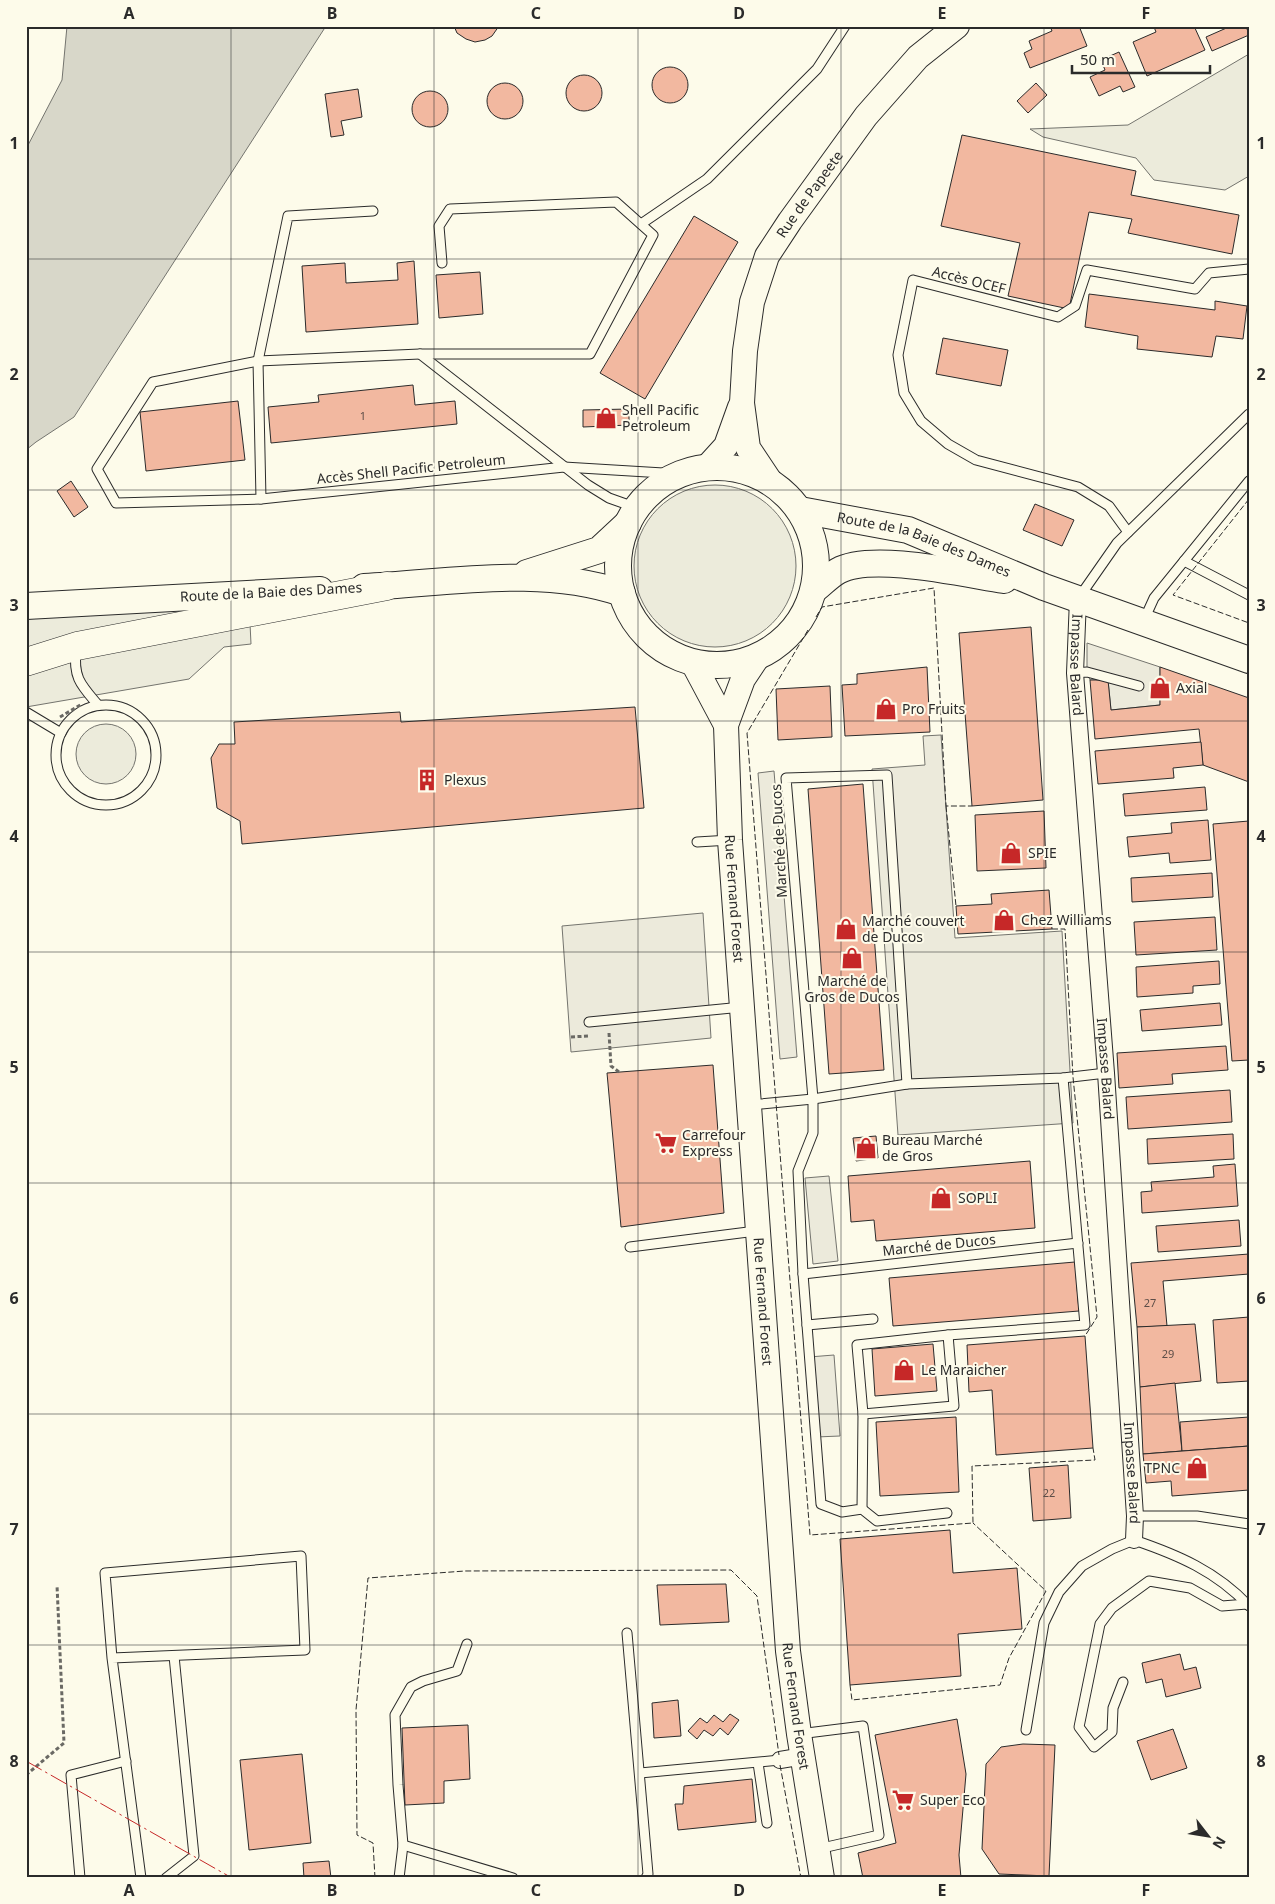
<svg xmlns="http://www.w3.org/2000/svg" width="1275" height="1904" font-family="'Noto Sans',sans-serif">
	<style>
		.green { fill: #ecebdb; stroke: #74746e }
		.parking { fill: #eceadb; stroke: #74746e }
		.water { fill: #d8d7c9; stroke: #74746e }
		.building { fill: #f2b8a0; stroke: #2b2b2b }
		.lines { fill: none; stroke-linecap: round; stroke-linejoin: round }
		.lane-casing { stroke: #2b2b2b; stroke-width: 11 }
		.street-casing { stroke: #2b2b2b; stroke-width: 18 }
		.secondary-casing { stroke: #2b2b2b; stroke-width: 26 }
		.primary-casing { stroke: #2b2b2b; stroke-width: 28 }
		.highway-casing { stroke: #2b2b2b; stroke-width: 29 }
		.path { stroke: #6a6964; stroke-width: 3; stroke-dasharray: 4 2.5; stroke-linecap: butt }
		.lane { stroke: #fdfbea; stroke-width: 9 }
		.street { stroke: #fdfbea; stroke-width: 16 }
		.secondary { stroke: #fdfbea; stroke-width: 24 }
		.primary { stroke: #fdfbea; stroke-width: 26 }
		.highway { stroke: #fdfbea; stroke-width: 28 }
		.fence { stroke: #2b2b2b; stroke-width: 1; stroke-dasharray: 6 2.5; stroke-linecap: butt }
		.power { stroke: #c62828; stroke-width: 1; stroke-dasharray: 18 4 2.5 4; stroke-linecap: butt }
		.grid { fill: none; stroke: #2b2b2b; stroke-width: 1; stroke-opacity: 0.55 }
		.labels { text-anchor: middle; stroke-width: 4; stroke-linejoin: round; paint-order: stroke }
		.number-label { font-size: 11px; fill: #5d4e48 }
		.street-label { font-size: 14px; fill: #2b2b2b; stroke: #fdfbea }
		.poi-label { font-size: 14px; fill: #2b2b2b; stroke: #fdfbea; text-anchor: start }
		.neatline { fill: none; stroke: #2b2b2b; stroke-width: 2 }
		.grid-label { font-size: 16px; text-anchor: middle; font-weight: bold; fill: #2b2b2b }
	</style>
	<rect width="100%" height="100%" fill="#fdfbea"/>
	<g class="green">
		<polygon points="1249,54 1249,176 1225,190 1154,180 1136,158 1043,137 1030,129 1128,125"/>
		<circle cx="715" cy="566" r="81"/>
		<polygon points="249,603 251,644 224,647 189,679 26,707 26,619"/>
		<circle cx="106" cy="754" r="30"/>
	</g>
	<g class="parking">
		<polygon points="1087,643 1160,667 1160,705 1111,710 1108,680 1090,680 1087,672"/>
		<polygon points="941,735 955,938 1062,931 1073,1123 898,1135 872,769 925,765 923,736"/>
		<polygon points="774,771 797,1057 780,1059 758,773"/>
		<polygon points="703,913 711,1038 571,1052 562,926"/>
		<polygon points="829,1176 838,1261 813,1264 805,1178"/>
		<polygon points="834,1355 840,1436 816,1437 809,1357"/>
	</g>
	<polygon class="water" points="67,26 326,26 74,417 36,442 26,450 26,149 62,80"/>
	<g class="building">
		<polygon points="454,26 499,26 492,36 485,40 475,42 466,39 457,33"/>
		<polygon points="1050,26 1079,26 1087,46 1030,68 1024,53 1032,49 1029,41 1052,31"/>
		<polygon points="1155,26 1194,26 1205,50 1147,76 1133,42 1156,32 1154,27"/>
		<polygon points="1231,26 1246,26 1249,35 1212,51 1206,37"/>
		<polygon points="1119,52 1135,87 1123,92 1120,86 1099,96 1090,77 1105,70 1101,60"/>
		<circle cx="670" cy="85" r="18"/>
		<circle cx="584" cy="93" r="18"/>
		<polygon points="1036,83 1047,95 1028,113 1017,101"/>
		<circle cx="505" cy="101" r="18"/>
		<polygon points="358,89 362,117 341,121 344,135 331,137 325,94"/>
		<circle cx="430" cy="109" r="18"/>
		<polygon points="962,135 1136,171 1131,195 1239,215 1232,254 1128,233 1132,219 1089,212 1069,309 1008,296 1020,243 941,226"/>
		<polygon points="694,216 738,242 645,399 600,373"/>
		<polygon points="414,261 418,324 306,332 302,266 345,263 346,283 398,280 397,263"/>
		<polygon points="480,272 483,314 439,318 436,275"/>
		<polygon points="1089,294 1215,310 1215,301 1247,306 1243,339 1216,336 1212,357 1137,349 1138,336 1085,327"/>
		<polygon points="943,338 1008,350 1001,386 936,374"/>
		<polygon points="413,385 415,405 455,401 457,424 271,443 268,407 319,402 318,395"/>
		<polygon points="238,401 245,460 146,471 140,412"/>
		<polygon points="629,409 629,425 583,427 583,410"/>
		<polygon points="71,481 88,507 74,517 57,491"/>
		<polygon points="1035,504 1074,520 1062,546 1023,530"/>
		<polygon points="1031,627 1043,800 972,806 959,633"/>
		<polygon points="927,667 930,732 845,736 842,685 857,684 857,674"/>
		<polygon points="1160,667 1249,698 1249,782 1203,765 1199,729 1095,739 1090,680 1108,680 1111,710 1160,705"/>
		<polygon points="830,686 832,737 778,740 776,689"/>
		<polygon points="635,707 644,808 242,844 240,821 217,808 211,758 219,744 235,744 234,722 400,712 401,722"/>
		<polygon points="1201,742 1203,765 1173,768 1174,778 1098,784 1095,751"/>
		<polygon points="863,784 884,1070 829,1074 808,789"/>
		<polygon points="1205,787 1207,810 1125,816 1123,794"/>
		<polygon points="1044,811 1046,868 977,871 975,815"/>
		<polygon points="1208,820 1211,860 1170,863 1169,853 1129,857 1127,837 1172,833 1171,823"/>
		<polygon points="1249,821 1249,1060 1232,1061 1213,824"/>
		<polygon points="1212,873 1213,897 1132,902 1131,878"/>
		<polygon points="1049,890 1052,929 958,934 956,906 992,904 991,894"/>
		<polygon points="1215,917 1217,950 1136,955 1134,922"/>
		<polygon points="1219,961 1220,984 1193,986 1193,993 1137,997 1136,967"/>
		<polygon points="1220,1003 1222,1025 1142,1031 1140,1010"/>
		<polygon points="1226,1046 1228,1070 1172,1074 1173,1084 1119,1088 1117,1053"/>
		<polygon points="713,1065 724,1213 621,1227 607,1073"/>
		<polygon points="1230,1090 1232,1122 1128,1129 1126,1097"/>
		<polygon points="1233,1134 1234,1159 1148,1164 1147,1139"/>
		<polygon points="876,1136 878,1158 856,1161 853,1138"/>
		<polygon points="1030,1161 1035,1228 876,1241 874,1220 851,1222 848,1176"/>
		<polygon points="1235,1164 1238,1206 1142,1213 1141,1192 1152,1191 1151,1182 1214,1177 1213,1166"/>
		<polygon points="1239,1220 1241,1246 1158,1252 1156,1226"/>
		<polygon points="1249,1254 1249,1274 1163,1281 1167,1326 1137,1327 1131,1263"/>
		<polygon points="1075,1262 1079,1311 893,1326 889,1278"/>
		<polygon points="1249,1317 1249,1381 1217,1383 1213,1320"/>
		<polygon points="1195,1324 1201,1381 1140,1387 1137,1327"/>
		<polygon points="1085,1336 1093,1448 996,1455 992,1390 969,1392 967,1345"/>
		<polygon points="933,1344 937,1391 875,1396 872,1349"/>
		<polygon points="1175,1383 1182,1451 1143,1454 1140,1387"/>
		<polygon points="956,1417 959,1492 880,1496 876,1422"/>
		<polygon points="1249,1417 1249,1446 1182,1451 1180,1422"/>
		<polygon points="1249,1446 1249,1490 1172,1496 1171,1481 1146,1483 1143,1454"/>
		<polygon points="1068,1465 1071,1518 1033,1521 1029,1468"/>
		<polygon points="950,1530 953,1573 1017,1568 1022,1629 958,1634 961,1676 850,1685 840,1539"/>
		<polygon points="726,1584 729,1622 660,1625 657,1585"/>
		<polygon points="1180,1654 1184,1670 1196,1667 1201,1688 1166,1697 1162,1679 1146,1683 1142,1663"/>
		<polygon points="678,1700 681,1736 654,1738 652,1703"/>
		<polygon points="730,1714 739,1720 728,1735 720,1728 713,1736 704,1730 697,1739 688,1731 700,1718 707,1723 714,1715 723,1722"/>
		<polygon points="957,1719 966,1774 959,1855 961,1878 863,1878 858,1853 896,1843 875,1735"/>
		<polygon points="468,1725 470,1779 444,1781 444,1803 405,1805 402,1728"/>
		<polygon points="1173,1729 1187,1768 1151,1780 1137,1741"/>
		<polygon points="1023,1744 1055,1745 1049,1876 999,1874 982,1849 986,1764 1001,1747"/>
		<polygon points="302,1754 311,1843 249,1850 240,1760"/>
		<polygon points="752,1779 756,1822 678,1830 675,1804 683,1804 684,1786"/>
		<polygon points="329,1861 331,1878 304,1878 303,1863"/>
	</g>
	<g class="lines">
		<g class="lane-casing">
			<g id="lane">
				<polyline points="641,224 707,179 817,69 845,26"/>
				<polyline points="442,263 439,226 450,209 616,202 653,235 590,354 420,354 258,361 153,382 97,469 116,503 261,499 564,467 680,474"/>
				<polyline points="420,354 588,485 609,498 637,508"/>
				<polyline points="261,499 258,361 288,216 373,211"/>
				<polyline points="1128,532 1109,506 1078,487 976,460 948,444 921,421 904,393 898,355 913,280 1058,317 1075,306 1087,270 1195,289 1209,273 1249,269"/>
				<polyline points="1184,561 1249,595"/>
				<polyline points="1080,596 1117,543 1249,414"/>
				<polyline points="1144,620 1154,598 1249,481"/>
				<path d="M76,650C73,678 81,685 98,705"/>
				<polyline points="1075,673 1087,672 1139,686"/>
				<circle cx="106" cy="755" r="50"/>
				<polyline points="26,712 61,733"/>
				<polyline points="697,842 730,840"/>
				<polyline points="589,1022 742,1007"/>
				<polyline points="907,1084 887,775 786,778 813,1099 813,1133 798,1171 803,1274 821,1504 842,1512 862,1509 863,1414 857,1345 948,1335 1085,1325 1063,1078"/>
				<polyline points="750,1105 813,1099 907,1084 1063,1078 1106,1073"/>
				<polyline points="630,1247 756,1231"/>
				<polyline points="803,1274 1078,1243"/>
				<polyline points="807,1325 873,1319"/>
				<polyline points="863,1414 954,1406 948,1335"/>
				<polyline points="862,1509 877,1521 947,1513"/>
				<polyline points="1135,1516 1197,1516 1249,1524"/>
				<polyline points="627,1633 648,1874 646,1878"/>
				<polyline points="112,1658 105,1573 301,1556 305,1650 112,1658 141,1878"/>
				<polyline points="1123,1682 1113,1708 1112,1732 1094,1747 1079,1727 1100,1624 1112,1608 1149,1581 1190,1588 1222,1606 1247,1604"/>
				<path d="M1026,1730L1044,1623L1059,1592L1082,1566L1112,1549L1134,1540C1178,1555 1216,1571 1249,1606"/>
				<polyline points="799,1734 863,1726 879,1835 818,1849"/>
				<polyline points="758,1763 767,1823"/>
				<polyline points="640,1773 780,1760"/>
				<polyline points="403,1845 513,1878"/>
				<polyline points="80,1878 71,1775 126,1761"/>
				<polyline points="166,1878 194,1856 174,1656"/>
				<polyline points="399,1878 403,1845 398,1785 395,1715 411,1687 423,1681 457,1671 467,1644"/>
			</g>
		</g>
		<g class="street-casing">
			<g id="street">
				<path id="s1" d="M1078,599L1075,673L1106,1073L1135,1516L1134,1540"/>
				<polyline points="780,1760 804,1756"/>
			</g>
		</g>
		<g class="secondary-casing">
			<g id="secondary">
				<polyline points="706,468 726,446 740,407"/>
				<path id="s2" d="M770,481L748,448L742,403L745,351L752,302L767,256L790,221L866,116L918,57L957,26"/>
				<path id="s3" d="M757,658L743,679L726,725L730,840L788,1651L799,1734L822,1878"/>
				<polyline points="693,663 726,725"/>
			</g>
		</g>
		<g class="primary-casing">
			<g id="primary">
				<circle cx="717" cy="566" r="99"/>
				<path id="s4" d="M800,510L908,530L1044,587L1249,660"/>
				<polyline points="527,573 599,550 628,523"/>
				<path d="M364,587C449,583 540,565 622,593"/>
				<path d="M814,590C822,584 829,576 838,571C871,552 965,574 1004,580"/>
				<polyline points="26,606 320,590"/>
			</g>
		</g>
		<g class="highway-casing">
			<polyline id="highway" points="26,662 77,646 387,586"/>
		</g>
		<g class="path">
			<polyline points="60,717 82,704"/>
			<polyline points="609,1033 611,1066 619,1072"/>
			<polyline points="571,1037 588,1036"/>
			<polyline points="26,1775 64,1743 57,1585"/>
		</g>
		<use href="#lane" class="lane"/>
		<use href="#street" class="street"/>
		<use href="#secondary" class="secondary"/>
		<use href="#primary" class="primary"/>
		<use href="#highway" class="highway"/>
		<g class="fence">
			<polyline points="1249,499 1173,595 1249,623"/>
			<polyline points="816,617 822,607 934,588 946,806 972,806"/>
			<polyline points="808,630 747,733 810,1535 973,1523 972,1466 1095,1460 1093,1448"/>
			<polyline points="946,806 956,906"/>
			<polyline points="1052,929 1065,929 1073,1077 1097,1317 1085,1336"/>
			<polyline points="850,1685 852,1700 1000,1685 1009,1658 1046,1591 973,1523"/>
			<polyline points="780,1765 801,1878"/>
			<polyline points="375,1878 373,1843 357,1835 356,1710 368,1578 465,1571 731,1570 757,1596 779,1755"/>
		</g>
		<polyline class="power" points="26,1761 232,1878"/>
	</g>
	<path class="grid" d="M231,26V1878M434,26V1878M638,26V1878M841,26V1878M1044,26V1878M26,259H1249M26,490H1249M26,721H1249M26,952H1249M26,1183H1249M26,1414H1249M26,1645H1249"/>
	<defs>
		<g id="shop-bare" transform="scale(1.725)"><path d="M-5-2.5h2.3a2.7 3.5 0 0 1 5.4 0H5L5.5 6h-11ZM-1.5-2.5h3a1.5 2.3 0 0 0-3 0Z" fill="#c62828" stroke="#fdfbea" stroke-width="2.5" paint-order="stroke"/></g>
		<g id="building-bare" transform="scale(1.725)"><path d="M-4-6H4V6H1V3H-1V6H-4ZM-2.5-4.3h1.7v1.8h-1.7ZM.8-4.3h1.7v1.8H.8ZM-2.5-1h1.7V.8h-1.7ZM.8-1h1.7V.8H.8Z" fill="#c62828" stroke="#fdfbea" stroke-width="2.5" paint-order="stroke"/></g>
		<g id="supermarket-bare" transform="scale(1.725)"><path d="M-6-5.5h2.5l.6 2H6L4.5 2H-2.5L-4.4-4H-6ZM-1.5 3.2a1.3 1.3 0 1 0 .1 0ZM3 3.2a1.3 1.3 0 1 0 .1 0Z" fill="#c62828" stroke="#fdfbea" stroke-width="2.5" paint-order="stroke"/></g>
	</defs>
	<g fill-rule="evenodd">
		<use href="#shop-bare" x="606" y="418"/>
		<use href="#shop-bare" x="1160" y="688"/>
		<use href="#shop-bare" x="886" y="709"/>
		<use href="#building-bare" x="427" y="780"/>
		<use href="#shop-bare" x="1011" y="853"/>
		<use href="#shop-bare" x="1004" y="920"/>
		<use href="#shop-bare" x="846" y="929"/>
		<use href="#shop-bare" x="852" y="958"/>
		<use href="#supermarket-bare" x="666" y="1143"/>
		<use href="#shop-bare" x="866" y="1148"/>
		<use href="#shop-bare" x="941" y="1198"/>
		<use href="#shop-bare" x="904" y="1370"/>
		<use href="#shop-bare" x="1197" y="1468"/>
		<use href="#supermarket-bare" x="903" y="1800"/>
	</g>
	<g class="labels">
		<g class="number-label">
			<text x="363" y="420">1</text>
			<text x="1150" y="1307">27</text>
			<text x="1168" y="1358">29</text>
			<text x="1049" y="1497">22</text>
		</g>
		<g class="street-label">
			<text dy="5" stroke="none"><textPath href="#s2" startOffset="310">Rue de Papeete</textPath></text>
			<text transform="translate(969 280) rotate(14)" y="5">Accès OCEF</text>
			<text transform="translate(411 469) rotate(-6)" y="5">Accès Shell Pacific Petroleum</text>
			<text dy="5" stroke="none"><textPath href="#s4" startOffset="129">Route de la Baie des Dames</textPath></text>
			<text transform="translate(271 592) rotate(-3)" y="5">Route de la Baie des Dames</text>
			<text dy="5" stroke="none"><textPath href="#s1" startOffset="66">Impasse Balard</textPath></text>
			<text transform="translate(779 841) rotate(-93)" y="5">Marché de Ducos</text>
			<text dy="5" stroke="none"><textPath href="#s3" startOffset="248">Rue Fernand Forest</textPath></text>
			<text dy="5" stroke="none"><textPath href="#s1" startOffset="471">Impasse Balard</textPath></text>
			<text transform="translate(939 1245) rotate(-6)" y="5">Marché de Ducos</text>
			<text dy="5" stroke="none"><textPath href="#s3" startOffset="652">Rue Fernand Forest</textPath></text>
			<text dy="5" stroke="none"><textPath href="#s1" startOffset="876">Impasse Balard</textPath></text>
			<text dy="5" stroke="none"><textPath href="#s3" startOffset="1058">Rue Fernand Forest</textPath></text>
		</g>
		<g class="poi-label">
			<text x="622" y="415">Shell Pacific<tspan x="622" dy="16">Petroleum</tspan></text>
			<text x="1176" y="693">Axial</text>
			<text x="902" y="714">Pro Fruits</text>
			<text x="444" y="785">Plexus</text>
			<text x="1028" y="858">SPIE</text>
			<text x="1021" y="925">Chez Williams</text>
			<text x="862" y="926">Marché couvert<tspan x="862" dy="16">de Ducos</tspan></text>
			<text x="852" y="986" text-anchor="middle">Marché de<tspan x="852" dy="16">Gros de Ducos</tspan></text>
			<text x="682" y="1140">Carrefour<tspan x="682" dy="16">Express</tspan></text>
			<text x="882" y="1145">Bureau Marché<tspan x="882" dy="16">de Gros</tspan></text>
			<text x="958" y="1203">SOPLI</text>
			<text x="921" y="1375">Le Maraicher</text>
			<text x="1180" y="1473" text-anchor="end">TPNC</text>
			<text x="920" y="1805">Super Eco</text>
		</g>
	</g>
	<rect width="1275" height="1904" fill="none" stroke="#fdfbea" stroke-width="55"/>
	<g transform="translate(1208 1836) rotate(121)" stroke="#fdfbea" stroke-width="4" paint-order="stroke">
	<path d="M0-4L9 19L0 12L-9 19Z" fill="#2b2b2b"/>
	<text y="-8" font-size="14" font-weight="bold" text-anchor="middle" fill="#2b2b2b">N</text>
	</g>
	<path d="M1072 65v8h138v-8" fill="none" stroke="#2b2b2b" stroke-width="2.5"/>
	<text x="1080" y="65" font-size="15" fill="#2b2b2b" stroke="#fdfbea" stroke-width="4" paint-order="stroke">50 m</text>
	<rect x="28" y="28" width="1220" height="1848" class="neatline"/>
	<g class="grid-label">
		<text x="129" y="19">A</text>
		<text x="332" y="19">B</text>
		<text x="536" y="19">C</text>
		<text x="739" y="19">D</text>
		<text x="942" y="19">E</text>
		<text x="1146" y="19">F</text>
		<text x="14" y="149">1</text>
		<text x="1261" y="149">1</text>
		<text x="14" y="380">2</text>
		<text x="1261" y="380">2</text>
		<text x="14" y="611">3</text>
		<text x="1261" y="611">3</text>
		<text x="14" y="842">4</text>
		<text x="1261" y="842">4</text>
		<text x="14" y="1073">5</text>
		<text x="1261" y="1073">5</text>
		<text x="14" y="1304">6</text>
		<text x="1261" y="1304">6</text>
		<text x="14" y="1535">7</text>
		<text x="1261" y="1535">7</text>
		<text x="14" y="1767">8</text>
		<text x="1261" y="1767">8</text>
		<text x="129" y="1896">A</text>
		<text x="332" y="1896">B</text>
		<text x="536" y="1896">C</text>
		<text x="739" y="1896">D</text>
		<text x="942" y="1896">E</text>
		<text x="1146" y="1896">F</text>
	</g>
</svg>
